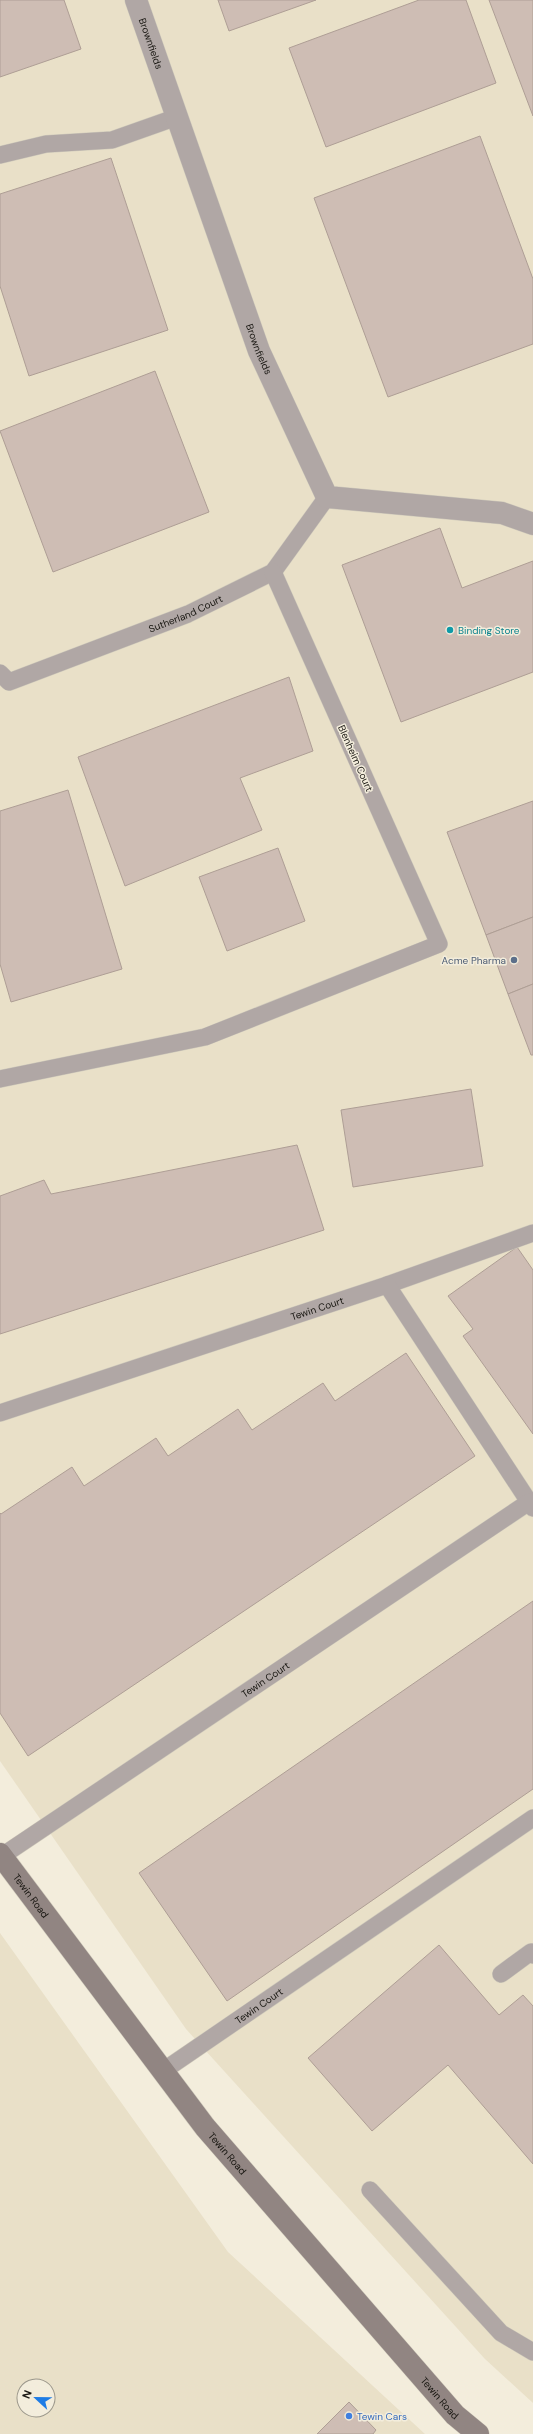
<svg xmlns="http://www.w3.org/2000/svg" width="533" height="2434" font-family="'DM Sans',sans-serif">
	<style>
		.built { fill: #e9e0c8; fill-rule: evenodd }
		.building { fill: #cebdb4; stroke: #ae9e95 }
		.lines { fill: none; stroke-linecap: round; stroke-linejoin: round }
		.lane-casing { stroke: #d0cbbc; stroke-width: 18 }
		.street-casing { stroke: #d0cbbc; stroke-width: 23 }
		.secondary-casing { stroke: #d0cbbc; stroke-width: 23 }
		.lane { stroke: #b0a7a5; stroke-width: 17 }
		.street { stroke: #b0a7a5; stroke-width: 22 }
		.secondary { stroke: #918582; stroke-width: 22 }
		.culture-dot { fill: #0f9aa8; stroke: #f3eddc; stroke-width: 1.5 }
		.service-dot { fill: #5c6f8a; stroke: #f3eddc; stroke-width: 1.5 }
		.shop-dot { fill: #3f7fe0; stroke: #f3eddc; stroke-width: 1.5 }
		.labels { text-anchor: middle; stroke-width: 3; stroke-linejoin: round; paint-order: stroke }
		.street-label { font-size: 10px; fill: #181611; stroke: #f3eddc }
		.culture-label { font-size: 10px; fill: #0d838f; stroke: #f3eddc; text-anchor: start }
		.service-label { font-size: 10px; fill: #4e5e75; stroke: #f3eddc; text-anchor: end }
		.shop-label { font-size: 10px; fill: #366cbe; stroke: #f3eddc; text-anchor: start }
	</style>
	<rect width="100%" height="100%" fill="#f3eddc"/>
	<g class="built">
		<polygon points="0,0 533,0 533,2403 485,2359 186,2029 0,1761"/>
		<path d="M0,1933L228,2252L425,2434H0ZM24,2386H48V2410H24Z"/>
	</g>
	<g class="building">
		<polygon points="0,0 64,0 81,49 0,77"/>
		<polygon points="218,0 316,0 229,31"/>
		<polygon points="419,0 466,0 496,83 326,147 289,48"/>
		<polygon points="489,0 533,0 533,116"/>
		<polygon points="480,136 533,279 533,344 388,397 314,198"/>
		<polygon points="111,158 168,330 29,376 0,286 0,194"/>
		<polygon points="155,371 209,512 53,572 0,431"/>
		<polygon points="440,528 462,588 533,561 533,672 401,722 342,565"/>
		<polygon points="289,677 313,751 240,778 262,830 125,886 78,757"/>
		<polygon points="68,790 122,969 11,1002 0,964 0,811"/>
		<polygon points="533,801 533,917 486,935 447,832"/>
		<polygon points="278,848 305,921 227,951 199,877"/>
		<polygon points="533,917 533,984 508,994 486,935"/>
		<polygon points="533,984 533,1055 531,1055 508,994"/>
		<polygon points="471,1089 483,1166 353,1187 341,1110"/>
		<polygon points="297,1145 324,1230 0,1334 0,1196 44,1180 51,1194"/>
		<polygon points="517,1247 533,1270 533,1434 463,1336 473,1329 448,1296"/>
		<polygon points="406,1353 475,1456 28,1756 0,1713 0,1513 1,1514 72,1467 84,1486 156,1438 168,1456 238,1409 252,1430 323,1383 335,1401"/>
		<polygon points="533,1601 533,1789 227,2001 139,1873"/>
		<polygon points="439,1945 499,2015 523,1995 533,2006 533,2164 448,2065 372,2131 308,2058"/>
		<polygon points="349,2402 376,2430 373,2434 317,2434"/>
	</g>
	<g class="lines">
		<g class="lane-casing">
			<g id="lane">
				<polyline points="0,155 46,144 112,140 177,117"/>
				<path id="s1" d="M0,673L9,682L188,614L273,572L327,497"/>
				<polyline points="0,1079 205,1037 439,944 273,572"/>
				<polyline points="387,1285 533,1233"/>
				<path id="s2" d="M0,1413L387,1285L533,1508"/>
				<path id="s3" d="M2,1856L529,1502"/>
				<polyline points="501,1974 531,1952 533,1955"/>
				<path id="s4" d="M163,2071L533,1818"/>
				<polyline points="370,2190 501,2333 533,2352"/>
			</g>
		</g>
		<g class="street-casing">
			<g id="street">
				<path id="s5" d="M136,0L259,351L327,497L502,513L533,524"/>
			</g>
		</g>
		<g class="secondary-casing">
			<g id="secondary">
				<path id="s6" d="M0,1854L205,2127L455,2415L478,2434"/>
			</g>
		</g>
		<use href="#lane" class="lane"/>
		<use href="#street" class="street"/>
		<use href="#secondary" class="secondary"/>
	</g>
	<circle class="culture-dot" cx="450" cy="630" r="4"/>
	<circle class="service-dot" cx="514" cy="960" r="4"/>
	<circle class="shop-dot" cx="349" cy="2416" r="4"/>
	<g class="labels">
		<g class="street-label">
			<text dy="4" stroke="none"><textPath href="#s5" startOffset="46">Brownfields</textPath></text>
			<text dy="4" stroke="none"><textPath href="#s5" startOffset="370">Brownfields</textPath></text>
			<text dy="4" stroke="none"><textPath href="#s1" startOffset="202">Sutherland Court</textPath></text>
			<text transform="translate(356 758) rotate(66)" y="4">Blenheim Court</text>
			<text dy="4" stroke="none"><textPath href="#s2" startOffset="334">Tewin Court</textPath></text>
			<text dy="4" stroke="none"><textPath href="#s3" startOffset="317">Tewin Court</textPath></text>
			<text dy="4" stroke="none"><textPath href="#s6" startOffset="52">Tewin Road</textPath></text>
			<text dy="4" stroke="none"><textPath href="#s4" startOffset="116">Tewin Court</textPath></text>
			<text dy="4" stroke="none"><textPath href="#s6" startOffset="376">Tewin Road</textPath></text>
			<text dy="4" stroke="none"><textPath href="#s6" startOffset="700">Tewin Road</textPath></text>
		</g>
		<g class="culture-label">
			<text x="458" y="634">Binding Store</text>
		</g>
		<g class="service-label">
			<text x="506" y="964">Acme Pharma</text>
		</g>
		<g class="shop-label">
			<text x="357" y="2420">Tewin Cars</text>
		</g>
	</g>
	<g transform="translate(36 2398) rotate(292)"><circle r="19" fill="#f3eddc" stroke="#9b978b"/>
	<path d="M0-3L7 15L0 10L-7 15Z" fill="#1e7ce5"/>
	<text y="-6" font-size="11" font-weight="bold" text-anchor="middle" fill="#181611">N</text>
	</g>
</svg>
